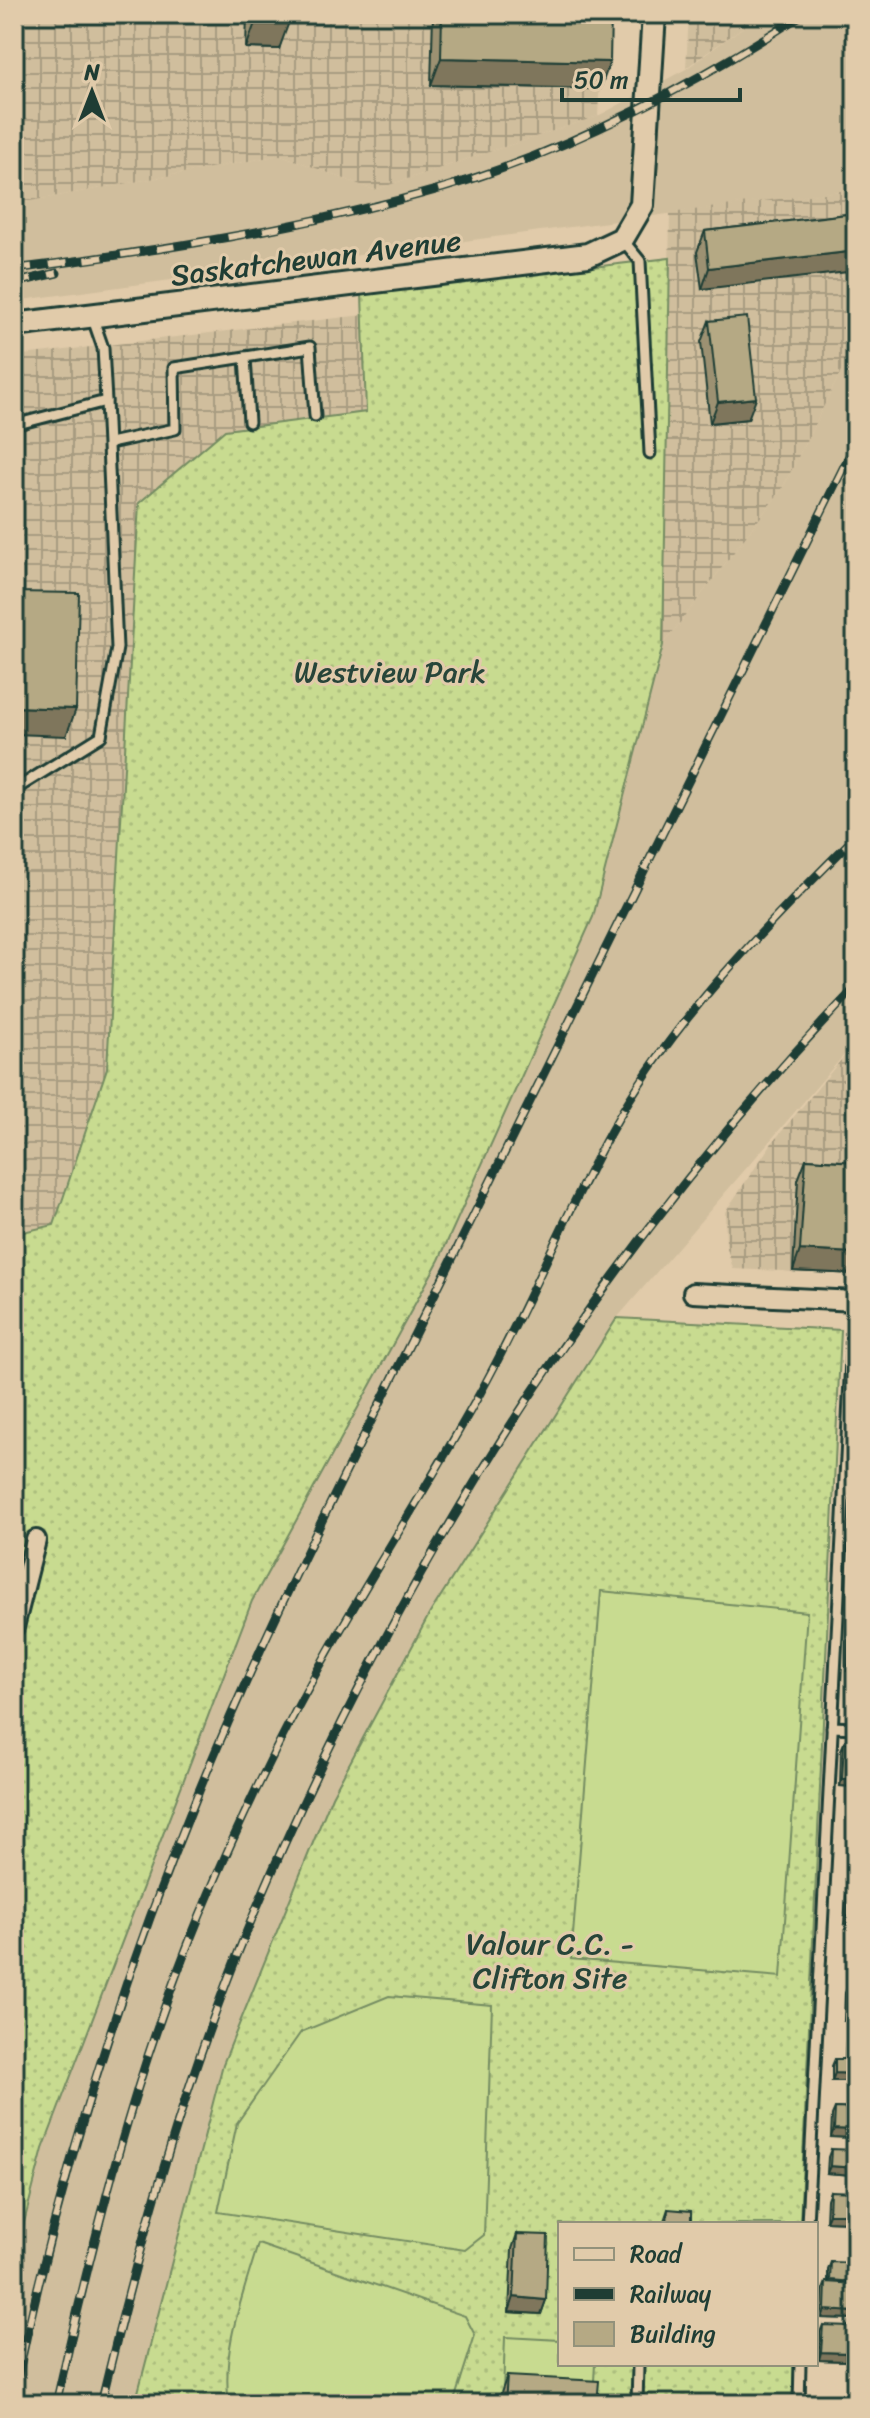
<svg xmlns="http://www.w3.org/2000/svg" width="870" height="2418" font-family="Sriracha,sans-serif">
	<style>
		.built { fill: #d0be9d }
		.industrial { fill: url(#industrial-grid) }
		.grass { fill: url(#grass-dots); stroke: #748c62; stroke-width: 2 }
		.pitch { fill: #c8db90; stroke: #748c62; stroke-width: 2 }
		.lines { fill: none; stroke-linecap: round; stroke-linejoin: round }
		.service-casing { stroke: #1f3d34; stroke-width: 15 }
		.minor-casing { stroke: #1f3d34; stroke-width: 24 }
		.tertiary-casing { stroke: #1f3d34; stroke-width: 28 }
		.service { stroke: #e1cbaa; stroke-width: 9 }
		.minor { stroke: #e1cbaa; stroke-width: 18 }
		.tertiary { stroke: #e1cbaa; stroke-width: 22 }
		.rail-casing { stroke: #1f3d34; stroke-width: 9 }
		.rail { stroke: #e1cbaa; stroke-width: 6; stroke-dasharray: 18; stroke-linecap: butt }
		.wall { fill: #9c9172; stroke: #1f3d34; stroke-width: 2 }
		.shaded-wall { fill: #7f765c; stroke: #1f3d34; stroke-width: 2 }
		.building { fill: #b5a984; stroke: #1f3d34; stroke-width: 2 }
		.labels { text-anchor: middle; stroke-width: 6; stroke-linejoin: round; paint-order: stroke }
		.street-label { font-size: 30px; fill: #1f3d34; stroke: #e1cbaa }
		.park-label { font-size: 30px; fill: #274539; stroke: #e1cbaa }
	</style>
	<defs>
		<pattern id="industrial-grid" width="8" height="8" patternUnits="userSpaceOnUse" patternTransform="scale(2)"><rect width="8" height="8" fill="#d0be9d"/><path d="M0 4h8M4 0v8" fill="none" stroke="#a89c81"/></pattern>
		<pattern id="grass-dots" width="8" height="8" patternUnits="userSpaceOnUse" patternTransform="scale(2)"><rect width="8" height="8" fill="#c8db90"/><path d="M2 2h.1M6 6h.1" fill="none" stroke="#abbd7d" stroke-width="1.8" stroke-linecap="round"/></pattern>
	</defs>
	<rect width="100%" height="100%" fill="#e1cbaa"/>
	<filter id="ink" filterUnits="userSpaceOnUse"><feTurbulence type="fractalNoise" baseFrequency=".0125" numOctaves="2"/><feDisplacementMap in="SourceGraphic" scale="16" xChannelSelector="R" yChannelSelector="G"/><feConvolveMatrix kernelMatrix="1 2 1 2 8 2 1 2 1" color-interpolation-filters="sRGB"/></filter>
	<g filter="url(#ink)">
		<g class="built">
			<polygon points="761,14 856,14 856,189 14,301 14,204 281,155 374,190 598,116 686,69"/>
			<polygon points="856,342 856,518 854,522 856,524 856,1041 617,1318 430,1613 332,1796 223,2064 135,2404 14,2404 14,2261 43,2149 252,1601 439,1260 593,917 663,645 782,489"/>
		</g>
		<g class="industrial">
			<polygon points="14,14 603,14 598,116 374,190 281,155 14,204"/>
			<polygon points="689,14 761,14 686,68"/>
			<polygon points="856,189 856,342 782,489 663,645 670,213"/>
			<polygon points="363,315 367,413 225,430 139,503 107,1068 54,1225 14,1234 14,356"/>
			<polygon points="856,1042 856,1274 733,1269 726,1244 725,1212 772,1143"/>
		</g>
		<g class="grass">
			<polygon points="670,258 663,645 593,917 439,1260 252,1601 43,2149 14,2261 14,1234 54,1225 107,1068 139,503 225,430 366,412 362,294"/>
			<polygon points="617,1318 841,1330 800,2224 560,2224 560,2364 794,2364 792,2404 135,2404 223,2064 332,1796 430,1613"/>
		</g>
		<g class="pitch">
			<polygon points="601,1591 807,1612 781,1977 571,1959"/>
			<polygon points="389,1996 492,2005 484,2235 465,2250 218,2212 237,2123 301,2032"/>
			<path d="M258,2244L465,2316L475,2335L453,2404H229C221,2349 243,2296 258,2244Z"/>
			<polygon points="505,2337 560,2340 560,2364 595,2364 593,2398 503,2393"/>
		</g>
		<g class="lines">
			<g class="service-casing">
				<g id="service">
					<polyline points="622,239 640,261 650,453"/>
					<polyline points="245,357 249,422"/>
					<polyline points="14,425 106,401 103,348 92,316"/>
					<polyline points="110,443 175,429 174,368 310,347 315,416"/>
					<polyline points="14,790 101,736 117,648 106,401"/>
					<polyline points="832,1727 856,1728"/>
					<polyline points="807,2224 854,1301"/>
					<polyline points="637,2404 638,2366"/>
					<polyline points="799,2404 800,2364"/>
				</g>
			</g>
			<g class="minor-casing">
				<g id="minor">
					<polyline points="693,1293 856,1301"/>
					<polyline points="14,1627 36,1540"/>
				</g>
			</g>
			<g class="tertiary-casing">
				<polyline id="tertiary" points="14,325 588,255 622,239 642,205 654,14"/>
			</g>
			<use href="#service" class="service"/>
			<use href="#minor" class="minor"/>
			<use href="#tertiary" class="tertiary"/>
			<g class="rail-casing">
				<g id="rail">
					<path d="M14,269C159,251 303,228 443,188C571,150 692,86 803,14"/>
					<polyline points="14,283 57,273"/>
					<path d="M14,2395C56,2188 119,1987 199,1791C275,1606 368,1429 457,1249C590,980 723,711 856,442"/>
					<path d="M56,2404C93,2239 135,2071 200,1915C240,1819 286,1724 338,1634C384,1554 434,1476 479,1395C527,1309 563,1218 611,1131C673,1019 766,926 856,836"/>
					<path d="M101,2404C140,2240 186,2077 251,1921C396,1575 596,1258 856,987"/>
				</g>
			</g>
			<use href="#rail" class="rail"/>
		</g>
		<g class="wall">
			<polygon points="247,14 289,14 279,49 246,48"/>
			<polygon points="433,14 611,14 600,89 431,85"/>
			<polygon points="856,213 702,289 697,252 705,231"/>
			<polygon points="709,321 748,419 710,423 701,342"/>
			<polygon points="806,1159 856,1162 856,1274 793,1271 798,1180"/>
			<polygon points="854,1624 856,1624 856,1672 847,1671 848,1639"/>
			<polygon points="844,1743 856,1743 856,1787 840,1786 841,1750"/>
			<polygon points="849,1889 856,1924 844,1924 846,1896"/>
			<polygon points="848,1986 856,1986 856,2081 832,2081 832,2066 835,2059 845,2059 847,2021 844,2021 845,1993"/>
			<polygon points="835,2108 856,2109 856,2138 831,2137 832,2115"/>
			<polygon points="831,2149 856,2168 853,2175 827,2173 828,2157"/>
			<polygon points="830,2191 856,2214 853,2222 826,2221 827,2199"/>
			<polygon points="668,2209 691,2224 663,2224"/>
			<polygon points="517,2234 546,2300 541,2314 509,2312 512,2249"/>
			<polygon points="831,2262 854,2282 853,2284 856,2284 855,2319 822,2318 823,2290 826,2282 828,2282 828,2270"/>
			<polygon points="823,2325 849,2353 846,2361 819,2360 820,2332"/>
			<polygon points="507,2376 597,2404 497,2404"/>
		</g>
		<g class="shaded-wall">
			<polygon points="256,20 289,22 279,49 246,48"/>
			<polygon points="441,58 610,62 600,89 431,85"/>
			<polygon points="856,251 856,271 702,289 709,268"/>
			<polygon points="756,398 748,419 710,423 718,402"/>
			<polygon points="14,707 76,709 66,736 14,734"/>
			<polygon points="800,1250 856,1253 856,1274 793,1271"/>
			<polygon points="852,1657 856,1657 856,1672 847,1671"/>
			<polygon points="842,1779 856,1779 856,1787 840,1786"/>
			<polygon points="847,1916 856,1917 856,1924 844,1924"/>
			<polygon points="847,2014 856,2014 856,2022 849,2016 847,2021 844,2021"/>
			<polygon points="835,2073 856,2074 856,2081 832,2081"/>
			<polygon points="834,2129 856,2130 856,2138 831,2137"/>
			<polygon points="830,2166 856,2168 853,2175 827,2173"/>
			<polygon points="829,2214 856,2214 853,2222 826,2221"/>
			<polygon points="830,2280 854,2282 851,2289 827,2288"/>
			<polygon points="514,2297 546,2300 541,2314 509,2312"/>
			<polygon points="825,2310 856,2312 856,2316 855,2319 822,2318"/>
			<polygon points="821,2352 849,2353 846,2361 819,2360"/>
		</g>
		<g class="building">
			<polygon points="256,14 289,14 289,22 256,20"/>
			<polygon points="442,14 611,14 610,62 441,58"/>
			<polygon points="856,213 856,251 709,268 705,231"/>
			<polygon points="747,317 756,398 718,402 709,321"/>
			<polygon points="14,592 79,593 76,709 14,707"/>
			<polygon points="806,1159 856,1162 856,1253 800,1250"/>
			<polygon points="854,1624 856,1624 856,1657 852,1657"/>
			<polygon points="844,1743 856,1743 856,1779 842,1779"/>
			<polygon points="849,1889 856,1889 856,1917 847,1916"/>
			<polygon points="848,1986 856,1986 856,2014 847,2014"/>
			<polygon points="849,2016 856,2017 856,2074 835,2073 835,2059 847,2059"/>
			<polygon points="835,2108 856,2109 856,2130 834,2129"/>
			<polygon points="831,2149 856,2150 856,2168 830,2166"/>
			<polygon points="830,2191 856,2192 856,2214 829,2214"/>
			<polygon points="668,2209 691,2211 691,2224 667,2224"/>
			<polygon points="517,2234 548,2235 546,2300 514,2297"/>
			<polygon points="831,2262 855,2263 854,2282 830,2280"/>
			<polygon points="826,2282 856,2284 856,2312 825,2310"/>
			<polygon points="823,2325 850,2326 849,2353 821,2352"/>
			<polygon points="507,2376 599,2381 597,2404 505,2404"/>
		</g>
	</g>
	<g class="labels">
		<g class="street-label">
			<text transform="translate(316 258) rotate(-7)" y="10">Saskatchewan Avenue</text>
		</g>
		<g class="park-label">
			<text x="390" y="682">Westview Park</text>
			<text x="550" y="1954">Valour C.C. -<tspan x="550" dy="34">Clifton Site</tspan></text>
		</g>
	</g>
	<rect width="870" height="2418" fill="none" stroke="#e1cbaa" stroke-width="48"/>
	<rect x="24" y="24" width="822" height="2370" fill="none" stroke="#1f3d34" stroke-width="3" filter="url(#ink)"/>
	<rect x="558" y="2222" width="260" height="144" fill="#e1cbaa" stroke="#93927b" stroke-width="2"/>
	<rect x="574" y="2248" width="40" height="12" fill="#e1cbaa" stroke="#93927b" stroke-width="2"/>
	<text x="630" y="2262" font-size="24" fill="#1f3d34">Road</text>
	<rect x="574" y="2288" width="40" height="12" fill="#1f3d34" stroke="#93927b" stroke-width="2"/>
	<text x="630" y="2302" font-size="24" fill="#1f3d34">Railway</text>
	<rect x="574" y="2322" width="40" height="24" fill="#b5a984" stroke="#93927b" stroke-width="2"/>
	<text x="630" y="2342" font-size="24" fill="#1f3d34">Building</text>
	<g transform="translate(92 92)" stroke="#e1cbaa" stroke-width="6" paint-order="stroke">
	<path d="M0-6L14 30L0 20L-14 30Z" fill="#1f3d34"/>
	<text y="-12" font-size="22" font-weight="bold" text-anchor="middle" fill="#1f3d34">N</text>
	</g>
	<path d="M562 88v12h178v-12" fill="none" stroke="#1f3d34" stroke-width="4"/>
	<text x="574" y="88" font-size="24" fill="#1f3d34" stroke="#e1cbaa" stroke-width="6" paint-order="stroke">50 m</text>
</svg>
